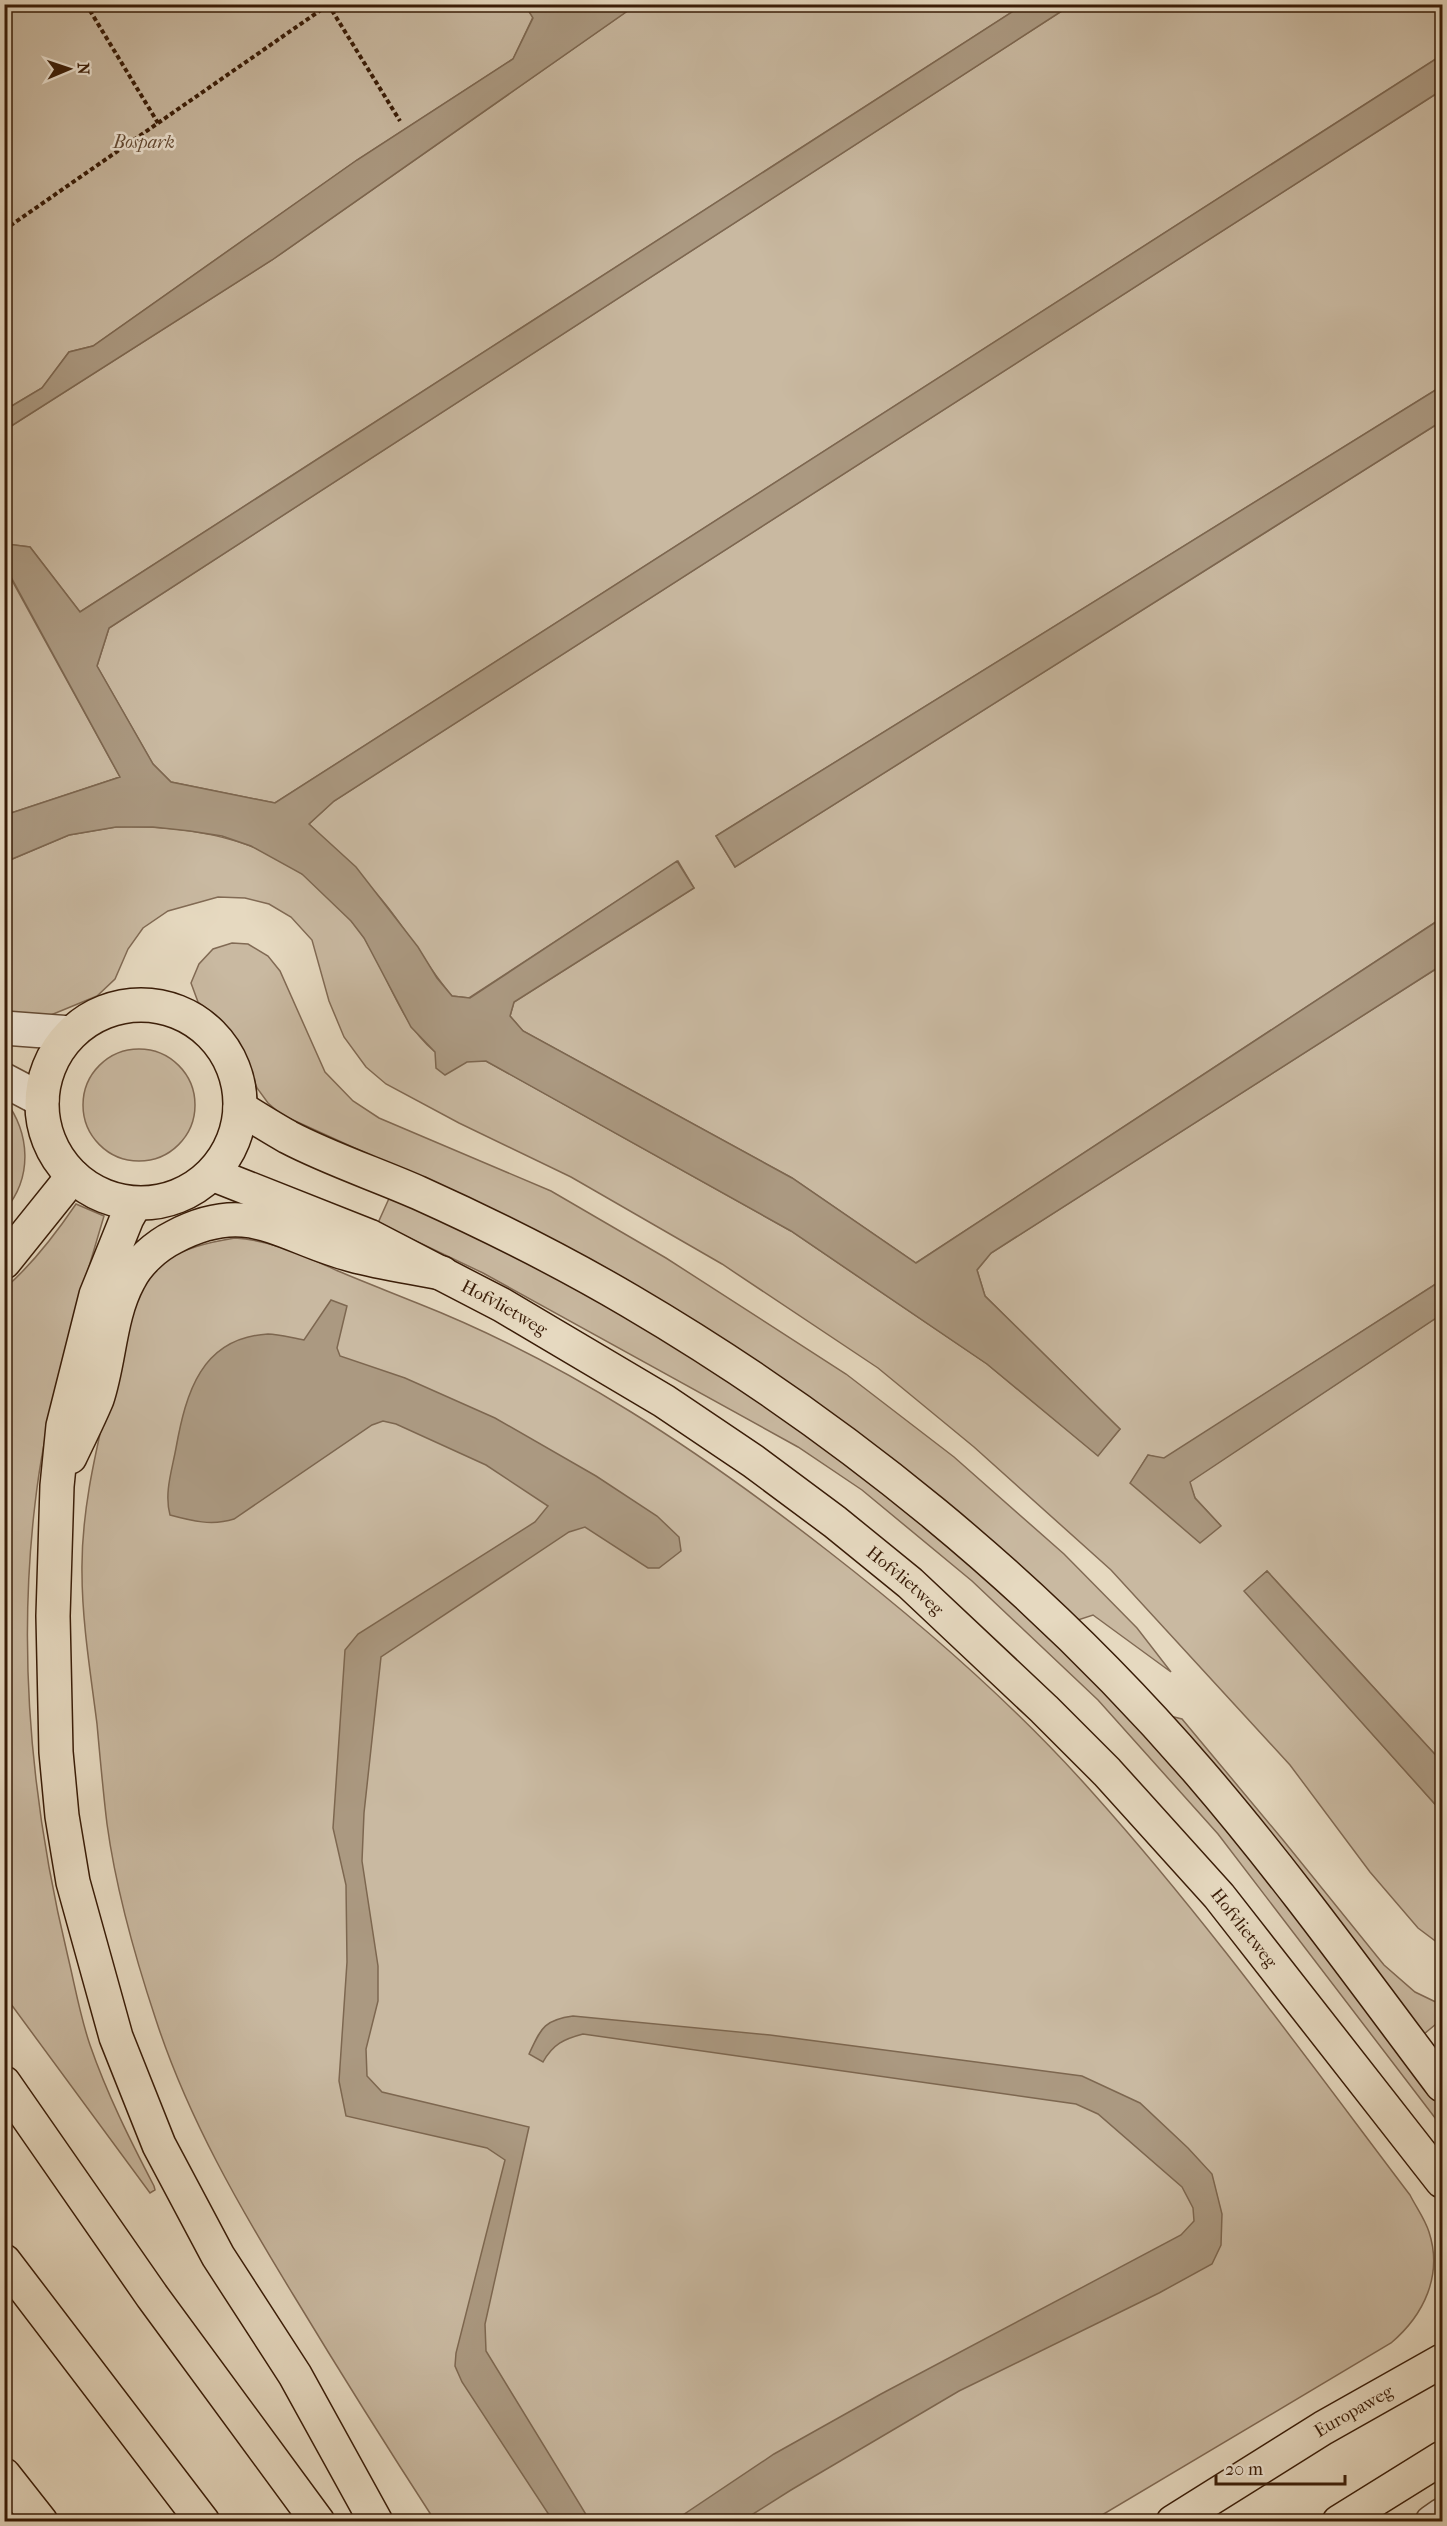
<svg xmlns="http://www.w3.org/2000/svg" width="1447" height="2526" font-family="'IM FELL French Canon',serif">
<rect width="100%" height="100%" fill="#e6d9c0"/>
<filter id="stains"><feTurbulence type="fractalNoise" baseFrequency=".00333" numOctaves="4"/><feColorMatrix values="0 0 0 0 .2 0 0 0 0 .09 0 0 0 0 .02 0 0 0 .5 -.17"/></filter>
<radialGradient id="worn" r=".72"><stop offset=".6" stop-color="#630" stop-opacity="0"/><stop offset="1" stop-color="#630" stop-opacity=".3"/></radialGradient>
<!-- green -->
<path fill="#c9b9a1" stroke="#816a54" stroke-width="1.5" d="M5 5H525L533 17 513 59 357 160 93 346 69 352 42 388 5 410Z
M636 5H1023L80 612 30 547 7 544 5 566V430L272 260Z
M1071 5H1442V55L275 803 171 782 153 764 97 666 109 628Z
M1442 90V386L716 836 735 867 1442 421V918L916 1263 792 1178 523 1031 510 1016 514 1002 694 888 678 861 469 998 452 996C428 968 410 935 386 905 363 876 335 851 309 824L334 801Z
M4 566 120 777 5 815H4Z
M116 827C179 825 250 835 302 874 321 887 353 920 365 939 387 974 401 1024 434 1051 447 1061 470 1062 486 1061L791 1231 987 1364 1098 1455 1120 1429 985 1296 977 1270 991 1253 1442 965V1280L1164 1459 1148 1455 1131 1483 1221 1526 1195 1498 1189 1482 1442 1314V1762L1267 1571 1245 1591 1442 1812V1946L1418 1928 1370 1872 1290 1765 1111 1570 974 1447 878 1368 722 1264 571 1177 459 1123 386 1084 366 1067 344 1037 329 1001 312 940 291 917 269 904 245 898 218 897 168 911 143 928 128 949 115 979 97 996 46 1017 5 1015V862L69 835Z
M232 943 248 944 268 956 280 971 325 1072 353 1101 379 1118 551 1191 666 1258 846 1374 954 1457 1064 1554 1137 1628 1171 1672 1093 1615 1075 1621 480 1205 282 1115 268 1103 257 1088 242 1048 230 1030 216 1015 198 1002 191 983 199 964 213 949Z
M83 1105a56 56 0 1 1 112 0a56 56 0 1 1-112 0Z
M5 1100C30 1133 33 1177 5 1210Z
M391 1194 607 1302 802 1427 978 1567 1164 1750 1312 1933 1442 2103V2127L1218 1834 1098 1700 972 1581 862 1490 798 1447 483 1273 378 1223Z
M76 1204 104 1216C76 1311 46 1406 35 1504 17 1656 32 1808 68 1957 75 1986 80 2016 90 2045 107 2094 130 2140 154 2186L155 2190 150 2193 5 1996 4 1289C33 1264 55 1235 76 1204Z
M235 1238C275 1241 302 1255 338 1271 364 1282 390 1292 417 1303 567 1362 701 1452 828 1551 922 1624 1013 1703 1092 1792 1206 1919 1307 2059 1410 2195 1416 2207 1425 2219 1429 2232 1443 2275 1424 2315 1391 2343L1092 2521H435C387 2447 340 2372 294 2296 240 2208 188 2118 156 2020 135 1957 116 1890 107 1824 103 1791 100 1757 97 1724 91 1676 82 1622 82 1573 81 1516 94 1459 107 1403 115 1367 131 1287 161 1264 182 1248 210 1242 235 1238Z
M1166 1715 1182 1719 1283 1840 1384 1965 1415 1992 1442 2005V2019L1424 2034 1341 1927Z"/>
<!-- water -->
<path fill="#ab9981" stroke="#7d6750" stroke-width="1.5" d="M525 5H636L272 260 5 430V410L42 388 69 352 93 346 357 160 513 59 533 18Z
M1023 5H1071L109 628 97 666 153 764 171 782 275 803 1442 55V90L334 801 309 824 356 867 418 947 437 978 452 996 470 998 677 861 694 888 514 1002 510 1016 523 1031 792 1178 916 1263 1442 918V965L991 1253 977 1270 985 1296 1120 1429 1098 1456 987 1364 791 1231 486 1061 467 1062 445 1075 436 1068 435 1052 411 1027 364 938 351 921 302 874 251 846 222 836 190 831 153 827H116L69 835 5 862V815L120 777 5 566 7 544 30 547 80 612Z
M1442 386V421L735 867 716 836Z
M1442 1280V1314L1190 1482 1195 1498 1221 1526 1200 1543 1130 1483 1148 1455 1164 1458Z
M331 1300 347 1306 337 1348 340 1356 405 1378 495 1418 596 1476 657 1516 679 1537 681 1551 659 1568H648L585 1527 569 1532 381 1657 364 1813 362 1861 378 1966V2001L366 2049 367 2076 382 2092 529 2127 485 2324 486 2351 590 2521H553L462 2382 455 2366 456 2353 505 2160 487 2148 346 2116 339 2081 347 1962 346 1885 333 1828 345 1650 358 1634 535 1522 548 1506 486 1465 396 1424 383 1421 372 1425 234 1519C212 1526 192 1521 170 1515 164 1493 172 1470 176 1448 186 1393 201 1338 268 1334 279 1334 292 1338 304 1340Z
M1267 1571 1442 1762V1812L1244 1591Z
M573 2016 770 2035 1082 2076 1140 2103 1188 2148 1212 2174 1222 2214 1221 2245 1212 2264 1159 2293 959 2391 791 2490 742 2521H674L774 2454 881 2394 1181 2235 1194 2221 1193 2208 1182 2187 1098 2114 1076 2104 583 2034C564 2039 553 2044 543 2062L529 2054C541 2029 543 2020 573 2016Z"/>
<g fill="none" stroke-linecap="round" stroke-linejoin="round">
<defs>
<path id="minor" d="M4 1028 71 1033
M4 1080 42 1100
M1432 2522 1442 2515"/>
<g id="major">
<circle cx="141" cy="1104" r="99"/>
<path d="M240 1108C256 1118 272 1128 288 1137 330 1159 376 1174 419 1193 490 1225 562 1261 630 1301 843 1426 1039 1586 1200 1773 1286 1873 1363 1980 1442 2085"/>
<path id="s1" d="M212 1174 369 1236 502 1305 664 1401 753 1461 835 1522 910 1583 1044 1709 1107 1772 1219 1896 1442 2181"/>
<path id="s2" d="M1173 2522 1323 2428 1442 2361"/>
<path d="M1339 2522 1442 2458"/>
</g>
<path id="highway" d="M135 1204 127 1218 96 1295 63 1426 57 1486 53 1616 56 1752 62 1816 73 1882 116 2037 159 2145 218 2256 295 2375 376 2522
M4 1262 73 1176
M70 1457C79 1438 89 1418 97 1399 110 1360 109 1317 129 1280 138 1262 156 1246 174 1237 250 1197 282 1237 352 1255 381 1263 412 1267 442 1273
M4 2083 152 2296 318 2522
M4 2261 203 2522
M4 2475 41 2522"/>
</defs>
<!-- minor casing -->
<use href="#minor" stroke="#644b35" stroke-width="36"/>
<!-- major casing -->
<use href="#major" stroke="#391c07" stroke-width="36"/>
<!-- highway casing -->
<use href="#highway" stroke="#391c07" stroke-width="36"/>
<!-- path -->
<path stroke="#391c07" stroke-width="4" stroke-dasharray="4.5 3" stroke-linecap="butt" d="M86 4 158 123
M328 4 400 121
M4 230 328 5"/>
<!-- minor -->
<use href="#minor" stroke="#efe6d6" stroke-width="33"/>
<!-- major -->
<use href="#major" stroke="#e6d9c0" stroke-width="33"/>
<!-- highway -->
<use href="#highway" stroke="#e6d9c0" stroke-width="33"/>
</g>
<g text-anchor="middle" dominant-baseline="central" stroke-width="5" stroke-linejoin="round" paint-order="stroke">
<!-- park labels -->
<g font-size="18" font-style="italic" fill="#644b35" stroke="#efe6d6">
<text x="144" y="142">Bospark</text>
</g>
<!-- street labels -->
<g font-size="18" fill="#391c07" stroke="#efe6d6">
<text stroke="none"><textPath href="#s1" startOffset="322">Hofvlietweg</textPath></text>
<text stroke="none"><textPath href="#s1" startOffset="808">Hofvlietweg</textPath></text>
<text stroke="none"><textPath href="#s1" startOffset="1294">Hofvlietweg</textPath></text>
<text stroke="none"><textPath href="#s2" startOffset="212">Europaweg</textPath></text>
</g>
</g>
<!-- margin -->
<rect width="1447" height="2526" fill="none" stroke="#e6d9c0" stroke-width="24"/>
<rect x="6" y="6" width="1435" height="2514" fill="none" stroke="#391c07" stroke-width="3"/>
<rect x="12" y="12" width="1423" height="2502" fill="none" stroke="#391c07" stroke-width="1.5"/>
<!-- north arrow -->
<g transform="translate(69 69) rotate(88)" stroke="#efe6d6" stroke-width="4.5" paint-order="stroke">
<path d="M0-4.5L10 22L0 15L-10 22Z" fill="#391c07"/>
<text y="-9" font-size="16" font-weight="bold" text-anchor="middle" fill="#391c07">N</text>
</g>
<!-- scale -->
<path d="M1216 2475v9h129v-9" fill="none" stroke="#391c07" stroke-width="3"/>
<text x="1225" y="2475" font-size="18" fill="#391c07" stroke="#efe6d6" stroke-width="4.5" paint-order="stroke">20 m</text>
<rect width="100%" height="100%" filter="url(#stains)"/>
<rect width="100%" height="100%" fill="url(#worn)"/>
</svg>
